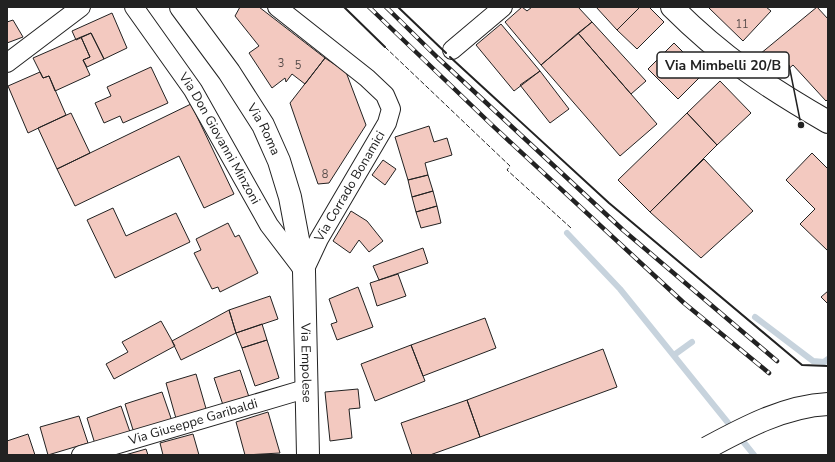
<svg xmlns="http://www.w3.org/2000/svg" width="835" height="462" font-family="'Nunito Sans',sans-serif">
<rect width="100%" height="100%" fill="#fff"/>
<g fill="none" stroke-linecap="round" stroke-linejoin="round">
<!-- stream -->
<path stroke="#c7d3dd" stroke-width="6" d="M567 233 620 289 754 455
M755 317 813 361 824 362 828 359
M674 355 692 342"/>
</g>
<!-- building -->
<path fill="#f3c9c0" stroke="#222" d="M240 7H259L325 58 305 84 292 74 286 82 285 78 272 88 249 53 259 46 235 16Z
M522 7 527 11 532 7H578L592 22 541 65 505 22Z
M596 7H640L617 30Z
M640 7H649L664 22 637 49 617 30Z
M710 7H766L771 11 743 41 709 8Z
M817 7 828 19V99L826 101 793 65 786 71 760 54Z
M112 13 127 48 104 59 91 33 76 40 72 31Z
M13 20 23 37 7 43V22Z
M592 22 646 81 631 94 578 33Z
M501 24 540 71 514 91 476 45Z
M91 33 104 59 87 67 83 60 90 57 81 37Z
M578 33 657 124 620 156 541 65Z
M81 37 90 57 83 60 90 75 55 91 49 76 43 78 33 58Z
M674 43 704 73 678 99 648 69Z
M325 58 346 72 366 125 329 183 318 184 290 103Z
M151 67 168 103 123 123 120 116 104 123 95 103 111 96 107 87Z
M540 71 569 109 550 123 520 85Z
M40 72 43 78 49 76 66 115 28 133 8 86Z
M720 81 751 113 717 145 687 113Z
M191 104 234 194 204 208 179 156 75 206 57 169Z
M71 113 90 153 57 169 38 128Z
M687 113 717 145 650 212 618 180Z
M429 126 434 142 447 138 452 155 425 163 428 175 408 180 395 137Z
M812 153 828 169V251L800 224 815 209 786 180Z
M704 159 753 211 701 258 650 212Z
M383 160 396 169 385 185 372 175Z
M428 175 433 191 412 197 408 180Z
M433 191 437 206 416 212 412 197Z
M437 206 441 223 421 228 416 212Z
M113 208 126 236 176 213 190 242 115 278 87 220Z
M351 211 367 221 383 241 369 252 359 240 350 253 333 241Z
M228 223 235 237 239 235 258 273 220 292 218 287 212 289 194 253 201 250 196 239Z
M423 248 428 263 379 280 373 266Z
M398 274 406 296 377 306 370 283Z
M358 287 373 327 337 340 331 324 337 322 329 299Z
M828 291V304L821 297Z
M270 296 278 319 236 333 229 310Z
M229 310 236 333 181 360 172 341Z
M485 318 496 348 423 376 411 345Z
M161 321 175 346 114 379 106 364 128 352 122 342Z
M262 324 267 340 242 348 236 333Z
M267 340 279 378 255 386 242 348Z
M411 345 425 381 375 401 361 364Z
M603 349 617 387 480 437 467 400Z
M240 370 249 397 223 405 214 378Z
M196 374 207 412 177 422 166 383Z
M358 389 360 408 349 409 352 438 330 441 325 392Z
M162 392 172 421 134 433 125 404Z
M467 400 480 437 430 455H412L401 423Z
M121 406 130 432 95 444 87 418Z
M268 412 280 453 245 455 236 422Z
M79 416 88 443 48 455 40 427Z
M28 434 35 455H7V441Z
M193 434 199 455H163L160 443Z
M146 449 148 455H125Z"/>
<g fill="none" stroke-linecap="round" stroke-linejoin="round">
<defs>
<g id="street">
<path id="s1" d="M134 7 193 90 269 225 304 271 319 239 387 123 391 109 385 95 367 78 277 7"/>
<path d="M452 50 503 7"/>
<path d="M7 63 81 7"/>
<path id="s2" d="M81 455 305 389"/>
</g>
<path id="secondary" d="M672 7C722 57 767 87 828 122"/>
<g id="primary">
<path id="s3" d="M181 7 229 72 263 125 279 161 290 197 304 271 308 455"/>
</g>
</defs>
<!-- street casing -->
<use href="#street" stroke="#222" stroke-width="20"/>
<!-- secondary casing -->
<use href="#secondary" stroke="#222" stroke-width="24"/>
<!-- primary casing -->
<use href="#primary" stroke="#222" stroke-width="24"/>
<!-- street -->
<use href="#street" stroke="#fff" stroke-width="18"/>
<!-- secondary -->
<use href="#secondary" stroke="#fff" stroke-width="22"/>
<!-- primary -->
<use href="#primary" stroke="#fff" stroke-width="22"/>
<defs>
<path id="rail" d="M369 7 494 127 684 303 769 373
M386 7 438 58 623 230 777 361"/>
</defs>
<!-- rail casing -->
<use href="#rail" stroke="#222" stroke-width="4.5"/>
<!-- rail -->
<use href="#rail" stroke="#fff" stroke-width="3" stroke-dasharray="9" stroke-linecap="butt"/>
<defs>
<path id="primary-bridge" d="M707 448C744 428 785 406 828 404"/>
</defs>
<!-- primary-bridge casing -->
<use href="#primary-bridge" stroke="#222" stroke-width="24" stroke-linecap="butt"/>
<!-- primary-bridge -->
<use href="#primary-bridge" stroke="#fff" stroke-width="22"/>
<!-- fence -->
<path stroke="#222" stroke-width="1" stroke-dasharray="5 2" stroke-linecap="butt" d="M385 47 510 166 507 170 571 228"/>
<!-- wall -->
<path stroke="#222" stroke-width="2" d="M344 7 385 47
M398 7 446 53
M450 57 609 203 802 365 828 366"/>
</g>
<g text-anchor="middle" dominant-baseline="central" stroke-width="3" stroke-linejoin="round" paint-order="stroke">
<!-- number labels -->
<g font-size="11" fill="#564c4a">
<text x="742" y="24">11</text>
<text x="281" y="63">3</text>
<text x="298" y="65">5</text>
<text x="325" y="174">8</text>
</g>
<!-- street labels -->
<g font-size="13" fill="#222" stroke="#fff">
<text stroke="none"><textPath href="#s3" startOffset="148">Via Roma</textPath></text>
<text stroke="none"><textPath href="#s1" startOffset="157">Via Don Giovanni Minzoni</textPath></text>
<text stroke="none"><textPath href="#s1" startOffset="411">Via Corrado Bonamici</textPath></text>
<text stroke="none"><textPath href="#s3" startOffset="388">Via Empolese</textPath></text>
<text stroke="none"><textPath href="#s2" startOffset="117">Via Giuseppe Garibaldi</textPath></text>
</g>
</g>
<!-- callouts -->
<path fill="none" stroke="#222" stroke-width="1.5" d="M801 125L789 65"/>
<circle fill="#222" stroke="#fff" stroke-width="1.5" cx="801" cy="125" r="4"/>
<rect fill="#fff" stroke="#222" stroke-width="1.5" x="657" y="52" width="132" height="26" rx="4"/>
<g font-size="14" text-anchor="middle" font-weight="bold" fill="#222">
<text x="723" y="70">Via Mimbelli 20/B</text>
</g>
<!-- border -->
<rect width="835" height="462" fill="none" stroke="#222222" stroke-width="16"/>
</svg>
